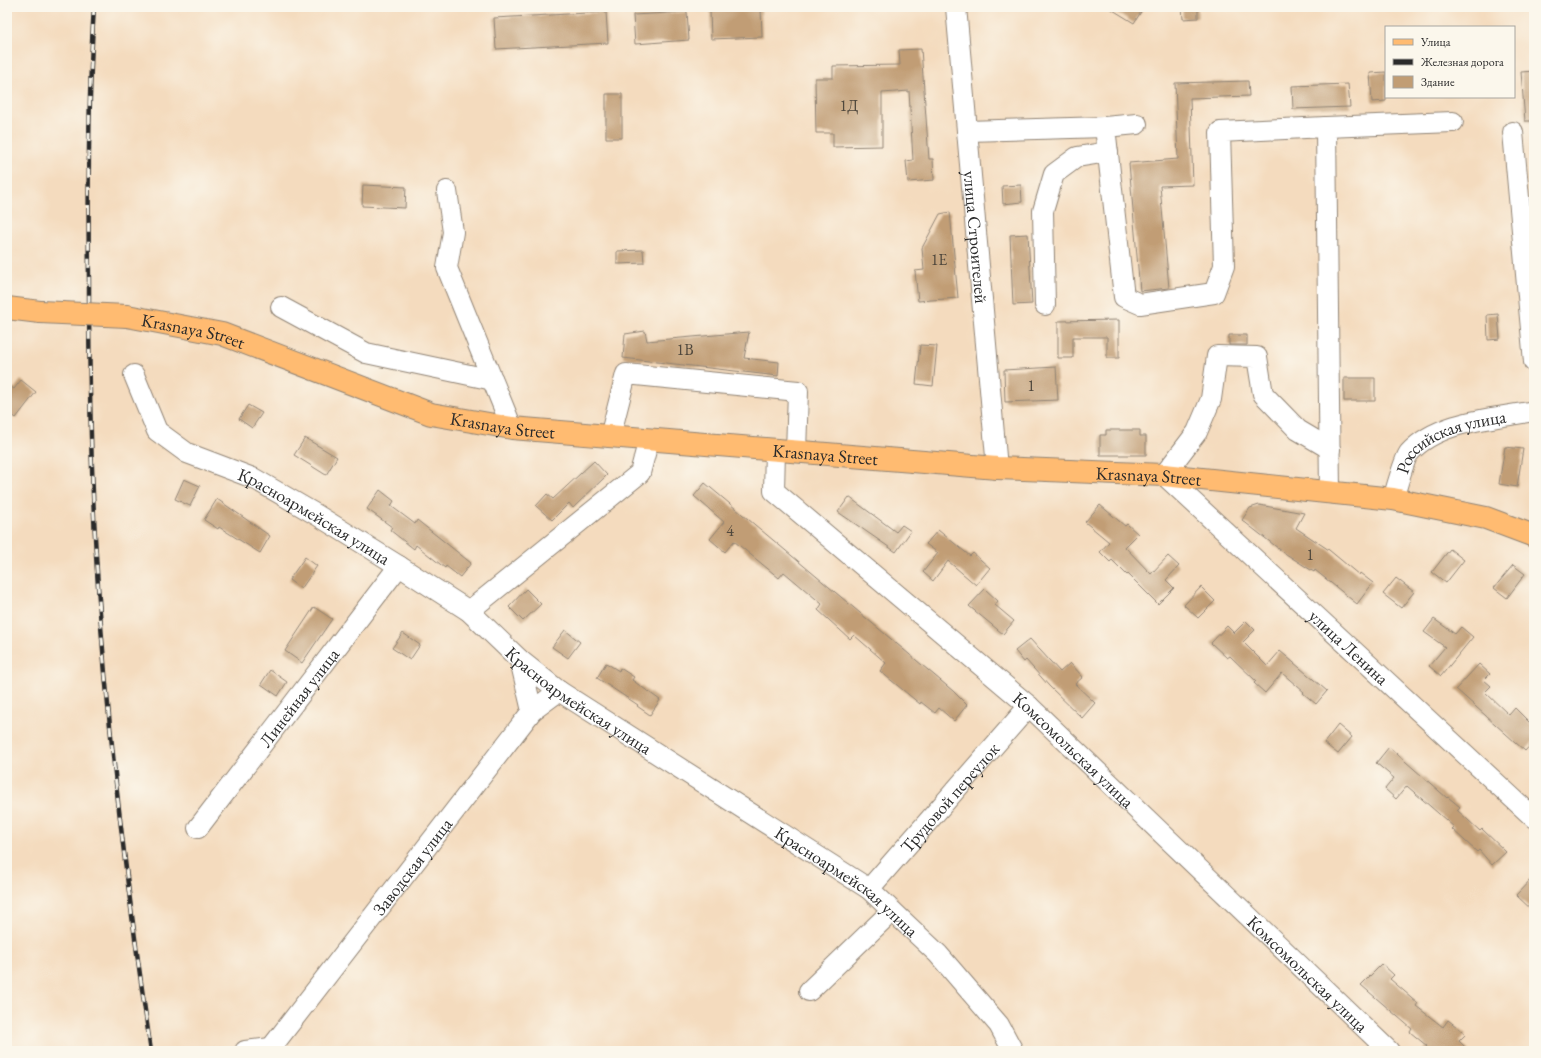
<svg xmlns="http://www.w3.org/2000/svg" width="1541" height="1058" font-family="'EB Garamond',serif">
<rect width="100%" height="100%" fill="#fbf7ec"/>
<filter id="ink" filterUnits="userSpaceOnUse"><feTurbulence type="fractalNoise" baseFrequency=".025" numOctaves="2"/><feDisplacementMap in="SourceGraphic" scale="8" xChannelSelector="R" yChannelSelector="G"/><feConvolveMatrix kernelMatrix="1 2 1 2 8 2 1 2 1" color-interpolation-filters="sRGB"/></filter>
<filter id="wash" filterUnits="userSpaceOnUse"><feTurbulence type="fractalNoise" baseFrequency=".012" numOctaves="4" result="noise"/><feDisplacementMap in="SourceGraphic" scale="16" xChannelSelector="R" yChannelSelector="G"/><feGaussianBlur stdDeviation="0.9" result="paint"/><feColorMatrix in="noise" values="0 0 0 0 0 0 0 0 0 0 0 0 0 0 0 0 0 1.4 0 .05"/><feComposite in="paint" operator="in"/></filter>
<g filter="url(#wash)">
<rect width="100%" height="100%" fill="#f4dbbe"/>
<g id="blocks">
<!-- building -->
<path fill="#c19d74" d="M1108 7H1144L1134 23Z
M1182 7H1198V18L1183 19Z
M761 8 762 37 711 39 710 10Z
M606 12 608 43 496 49 494 18Z
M687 12 689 40 635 44 633 15Z
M921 49 929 159H933L934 180 908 182 906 161 913 160 909 91 882 93V146L833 147V133H816L815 78H833V66L900 65 899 50Z
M1534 71V121H1525L1521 72Z
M1386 72V101L1372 102 1370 73Z
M1248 81 1249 96 1190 98 1193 185 1160 186 1169 288 1140 291 1129 163 1178 159 1175 83Z
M1348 84 1350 107 1293 109 1292 86Z
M606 94H622V138H606Z
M363 185 406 187 405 208 362 206Z
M1021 185 1022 202 1003 204 1002 186Z
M950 212 958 298 918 301 915 271 924 270 922 248 940 214Z
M1028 234 1032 304 1013 305 1010 235Z
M643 250 644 263 617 264V251Z
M1498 314 1500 339 1488 340 1487 315Z
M1119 320V358H1107V337H1073V358H1058V321Z
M645 331 647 341 749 332 744 358 779 362 778 376 623 358 625 334Z
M1229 335H1247V345H1229Z
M920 345 937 346 933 386 916 384Z
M1056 367 1058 400 1005 402 1004 370Z
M1344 378H1375V401H1344Z
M21 380 36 392 16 418 7 411V384L14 389Z
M248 405 262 413 252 428 239 419Z
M1106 430H1140V436H1146V455H1100V435H1106Z
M305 438 337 457 326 475 294 455Z
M1505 447 1523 449 1517 487 1499 484Z
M594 461 607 475 573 508 569 503 552 520 536 506 547 494 553 499Z
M184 479 200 486 190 506 175 499Z
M705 483 953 691 967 705 954 721 939 708 935 713 921 702 920 704 880 671 886 663 854 635 850 639 818 610 822 604 784 572 779 578 734 541 725 552 710 539 724 522 694 496Z
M380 490 394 501 391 506 415 524 417 520 471 563 460 577 446 566 445 568 416 545 414 549 390 530 392 527 367 509Z
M849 497 896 532 902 525 911 531 896 552 838 512Z
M217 499 270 536 260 553 219 527 218 529 204 520Z
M1100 505 1125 526 1127 524 1138 534 1125 547 1151 574 1168 556 1179 566 1166 580 1174 588 1158 604 1128 574 1127 575 1112 560 1110 562 1100 552 1109 542 1085 522Z
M1259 505 1304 513 1296 528 1329 550 1359 575 1360 573 1373 583 1357 604 1315 570 1314 572 1283 552 1242 520 1250 508Z
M938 530 970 556 973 553 990 568 976 585 948 561 933 581 923 572 938 553 926 544Z
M1450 549 1464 560 1446 583 1432 572Z
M305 557 317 566 301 589 289 580Z
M1513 565 1525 574 1507 598 1494 588Z
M1396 578 1414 592 1401 608 1383 594Z
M1201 587 1215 601 1198 618 1184 605Z
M526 589 541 604 523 621 509 607Z
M985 589 998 601 995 605 1014 621 1003 634 969 606Z
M314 607 332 619 302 663 285 651Z
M1434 619 1455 634 1461 627 1473 637 1441 676 1429 666 1445 647 1424 632Z
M1246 621 1255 630 1243 642 1267 666 1280 651 1327 691 1316 704 1303 693 1304 692 1282 673 1265 693 1254 683 1256 681 1230 656 1227 658 1211 643 1227 626 1234 633Z
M565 630 580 642 568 658 552 647Z
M403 633 420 645 410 660 392 648Z
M1030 639 1060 672 1070 663 1083 677 1075 684 1095 703 1082 718 1049 686 1026 660 1024 662 1015 651Z
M606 663 619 671 620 668 634 677 632 680 660 700 650 715 637 706 638 705 597 678Z
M1479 664 1490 674 1484 680 1491 686 1485 692 1509 715 1515 708 1534 727V741L1525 751 1456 689Z
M270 670 287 682 278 696 261 684Z
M1338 725 1352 737 1338 754 1324 743Z
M1389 747 1447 798 1448 797 1460 807 1457 810 1480 831 1482 829 1506 852 1492 865 1479 850 1477 852 1452 829 1454 827 1407 786 1396 799 1385 789 1394 778 1376 763Z
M1534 876V912L1516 895Z
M1382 964 1394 975 1390 979 1418 1003 1416 1006 1443 1027 1448 1020 1466 1034 1459 1041 1469 1051H1423L1427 1046 1410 1032 1412 1029 1361 985Z"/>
</g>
</g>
<g filter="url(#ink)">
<use href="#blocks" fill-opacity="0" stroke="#908374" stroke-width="1"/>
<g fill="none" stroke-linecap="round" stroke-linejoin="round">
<defs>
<g id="minor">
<path id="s1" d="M956 7 997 468"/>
<path d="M1137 124 1105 127 1124 297 1140 304 1214 293 1224 266 1220 132 1326 127"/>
<path d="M967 131 1105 127"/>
<path d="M1513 132 1534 362"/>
<path d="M447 191 453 232 447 268 512 428"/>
<path d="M1045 305 1043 211 1054 174 1077 157 1108 152"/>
<path d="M281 307 366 353 493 380"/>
<path id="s2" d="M134 375 157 431 187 453 253 478 317 515 399 566 469 611 520 660 559 691 869 889 938 954 999 1025 1013 1051"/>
<path d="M610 437 626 374 798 391 796 452"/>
<path id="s3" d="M1330 449 1298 430 1263 394 1257 357 1217 356 1211 399 1197 432 1164 475 1534 818"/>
<path id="s4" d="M775 450 774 491 1029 706 1389 1051"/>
<path d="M1330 493 1326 127 1453 122"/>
<path id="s5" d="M1393 499C1396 490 1404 459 1409 453 1439 420 1493 419 1534 411"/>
<path d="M469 611 640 473 649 439"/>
<path d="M520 660 532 711"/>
<path id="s6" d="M198 828 399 566"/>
<path id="s7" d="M869 889 1029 706"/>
<path d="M809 991 892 911"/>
<path id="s8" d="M271 1048 532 711 559 691"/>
<path d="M245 1051 271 1048"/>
</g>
<g id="major">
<path d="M7 308 40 312"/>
<path id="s9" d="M127 316 222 334 431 414 512 428 997 468 1164 475 1393 499 1486 518 1534 536"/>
</g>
</defs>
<!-- minor casing -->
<use href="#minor" stroke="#908374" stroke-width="22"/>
<!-- major casing -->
<use href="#major" stroke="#908374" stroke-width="24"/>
<!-- minor -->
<use href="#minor" stroke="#fff" stroke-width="20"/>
<!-- major -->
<use href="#major" stroke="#ffbb71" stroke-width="22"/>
<defs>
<path id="rail" d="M94 7C88 98 88 189 89 281 89 382 91 484 98 586 109 742 128 897 151 1051"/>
</defs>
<!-- rail casing -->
<use href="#rail" stroke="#2b2b2b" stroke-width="4.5"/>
<!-- rail -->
<use href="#rail" stroke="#fbf7ec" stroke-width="3" stroke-dasharray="9" stroke-linecap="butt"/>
<defs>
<path id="major-bridge" d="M40 312 127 316"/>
</defs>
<!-- major-bridge casing -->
<use href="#major-bridge" stroke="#908374" stroke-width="24" stroke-linecap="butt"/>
<!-- major-bridge -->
<use href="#major-bridge" stroke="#ffbb71" stroke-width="22"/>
</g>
</g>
<g text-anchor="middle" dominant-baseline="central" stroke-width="3.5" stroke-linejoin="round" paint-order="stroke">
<!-- number labels -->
<g font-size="16" fill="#50483d">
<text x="849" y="105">1Д</text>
<text x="939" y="259">1Е</text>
<text x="685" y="349">1В</text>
<text x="1031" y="385">1</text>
<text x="730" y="530">4</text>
<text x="1310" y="554">1</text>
</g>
<!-- street labels -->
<g font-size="18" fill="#2b2b2b" stroke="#fbf7ec">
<text stroke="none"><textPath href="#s1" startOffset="231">улица Строителей</textPath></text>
<text stroke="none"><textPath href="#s9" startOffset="68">Krasnaya Street</textPath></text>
<text stroke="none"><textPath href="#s9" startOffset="393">Krasnaya Street</textPath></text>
<text stroke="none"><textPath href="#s5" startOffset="91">Российская улица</textPath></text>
<text stroke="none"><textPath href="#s9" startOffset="717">Krasnaya Street</textPath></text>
<text stroke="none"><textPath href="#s9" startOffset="1041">Krasnaya Street</textPath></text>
<text stroke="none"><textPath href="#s2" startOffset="240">Красноармейская улица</textPath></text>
<text stroke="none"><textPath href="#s3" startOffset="551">улица Ленина</textPath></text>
<text stroke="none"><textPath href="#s6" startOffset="165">Линейная улица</textPath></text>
<text stroke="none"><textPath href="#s2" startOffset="564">Красноармейская улица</textPath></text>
<text stroke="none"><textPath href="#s4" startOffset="437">Комсомольская улица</textPath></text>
<text stroke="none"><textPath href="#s7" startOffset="122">Трудовой переулок</textPath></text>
<text stroke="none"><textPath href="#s8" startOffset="230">Заводская улица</textPath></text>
<text stroke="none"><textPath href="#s2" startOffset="888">Красноармейская улица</textPath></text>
<text stroke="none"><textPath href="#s4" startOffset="761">Комсомольская улица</textPath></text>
</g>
</g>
<!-- margin -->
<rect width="1541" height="1058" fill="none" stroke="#fbf7ec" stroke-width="24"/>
<!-- legend -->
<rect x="1385" y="26" width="130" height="72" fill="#fbf7ec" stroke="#a8a59f"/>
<rect x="1393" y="39" width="20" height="6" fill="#ffbb71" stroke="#a8a59f"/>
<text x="1421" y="46" font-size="12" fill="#2b2b2b">Улица</text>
<rect x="1393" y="59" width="20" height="6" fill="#2b2b2b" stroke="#a8a59f"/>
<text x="1421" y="66" font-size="12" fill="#2b2b2b">Железная дорога</text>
<rect x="1393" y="76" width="20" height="12" fill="#c19d74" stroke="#a8a59f"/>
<text x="1421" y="86" font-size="12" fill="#2b2b2b">Здание</text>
</svg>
